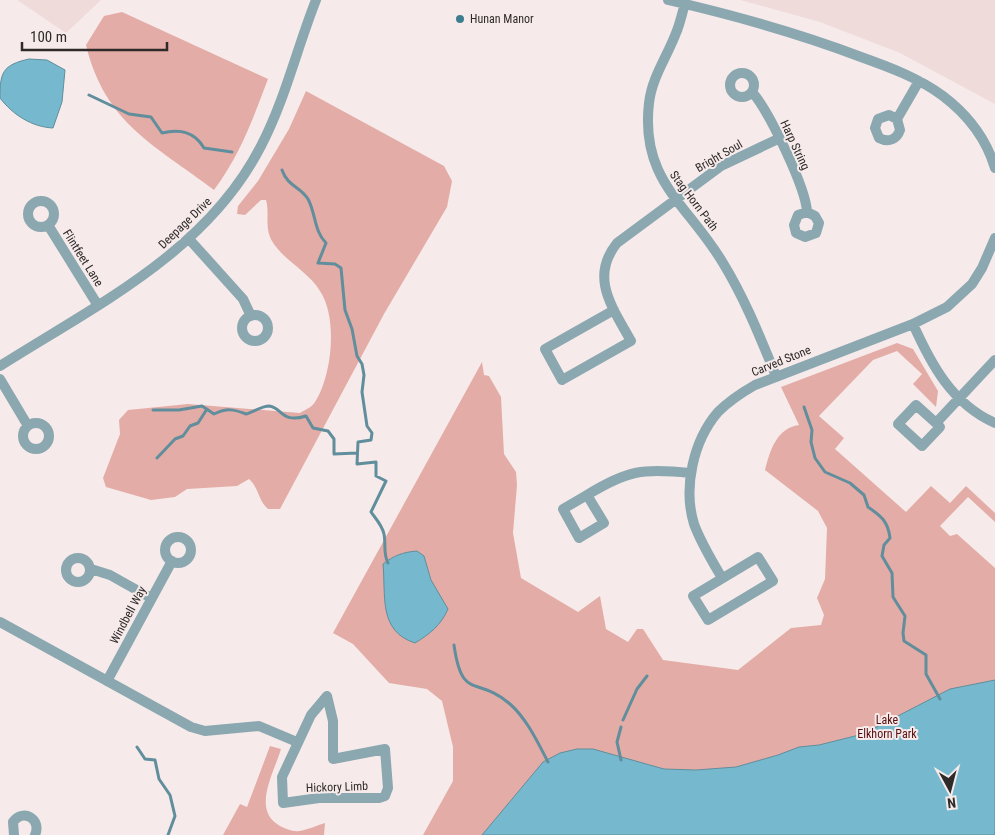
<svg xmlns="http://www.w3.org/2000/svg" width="995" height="835" font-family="'Roboto Condensed',sans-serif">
<rect width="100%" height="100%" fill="#f6ebea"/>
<!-- built -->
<path fill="#efdbd9" d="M17 0H101L66 33Z
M740 0H995V104L900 53 820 22Z"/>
<!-- green -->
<path fill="#e4aca6" d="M122 12 268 79C252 121 241 153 214 190 155 145 105 124 86 45L104 16Z
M306 91 444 166 452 181 447 207 384 314 280 509H268C258 500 259 488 249 479L237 486 187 489 175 497 151 500 106 487 103 478 120 434 119 420 128 410 188 404 300 413C305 410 312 407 315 402 332 376 338 318 320 291 308 271 283 260 272 241 264 227 270 214 266 200H261L245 215 237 214 238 206 258 181 289 129Z
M897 343 913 349 938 391 936 407 913 384 922 374 897 351 873 360 819 416 844 438 835 449 906 512 931 486 950 503 966 486 995 513V522L968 497 940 526 950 536 957 534 995 568V835H423L453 781V747L442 701 427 689 389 683 353 644 333 633 482 362 484 375 489 376 501 397 504 454 516 472 517 485 513 533 521 578 578 612 600 596 606 629 628 642 637 629H643L663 660 738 670 791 628 821 625 824 615 817 598 825 579 827 528 818 511 765 470C770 450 777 428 799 425L781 387Z
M270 746 281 749C274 773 251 810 280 826 286 829 293 832 299 831 308 830 317 825 325 823L324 835H223L240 804 247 807Z"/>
<!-- water -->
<path fill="#76b9ce" stroke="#608e9c" d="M29 59 47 60 65 70 62 102 53 128C32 127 13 115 0 98 0 73 2 65 29 59Z
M417 551 424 556 431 580 448 609C441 625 430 634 415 643 378 631 386 596 383 564 393 556 403 552 417 551Z
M995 680V835H482L543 762 560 753 577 749H593L664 769 696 770 736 767 778 755 799 747 819 745 863 734 950 689Z"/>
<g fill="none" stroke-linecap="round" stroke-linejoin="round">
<!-- stream -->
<path stroke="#608e9c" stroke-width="3" d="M89 95 129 114 151 117 162 133C179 129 194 131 204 148L232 152
M282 170C288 187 300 186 308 199 316 214 314 231 326 243L318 263 335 264 341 268 345 310 352 329 357 356 362 364 364 375 362 392 367 426 372 433 371 440 358 442 357 464 376 462V476L386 481 371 512C376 519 382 525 384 534 386 544 383 554 388 563
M804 407 812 430 811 442 815 458 825 472 850 483 864 495 868 507C881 516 888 521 890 538L884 545 882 556 892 573 893 597 905 616 903 633 904 641 926 655V674L940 699
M153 410H179L202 406 214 414C227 408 233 409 246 414 253 412 262 406 269 406 282 407 281 424 306 416L313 428 328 431 334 439V454L357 453
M157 458 175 439 183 436 190 426 198 423 207 409
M454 645C462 702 477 675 510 704 527 719 538 743 548 762
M623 720 637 689 647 676
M621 727 617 742 621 760
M137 747 145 759 155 760 159 779 170 795 175 816 168 835"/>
<!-- minor -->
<path stroke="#8ba7b0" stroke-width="10" d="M668 0C733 15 798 33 861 57 889 67 919 78 943 96 968 115 986 138 995 168
M685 4C682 13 680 24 676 33 667 57 652 77 649 103 640 181 688 204 723 263 745 299 760 337 776 376
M730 85a12 12 0 1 1 24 0a12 12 0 1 1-24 0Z
M752 92C769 111 806 188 807 212L798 215 794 225 796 233 805 237 816 233 819 223 815 216 807 212
M897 119 900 130C897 139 889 143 879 138L875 128 878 119 889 115 897 119 919 81
M28 214a13 13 0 1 1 26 0a13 13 0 1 1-26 0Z
M48 225 97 304
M189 239 243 299 251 316
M614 310 545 349 562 380 631 341C613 308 589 278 617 243L721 166 778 139
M242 328a13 13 0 1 1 26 0a13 13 0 1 1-26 0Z
M913 324C931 364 952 404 995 423
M0 366C96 305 207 252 261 146 285 100 297 48 316 0
M0 379 28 426
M936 423 916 405 898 424 922 446 940 427 936 423 995 360
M23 436a13 13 0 1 1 26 0a13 13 0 1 1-26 0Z
M587 495 563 509 579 538 604 523 587 495C628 470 643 468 690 473
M165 550a13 13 0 1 1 26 0a13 13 0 1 1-26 0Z
M758 557 773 581 708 620 693 596Z
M66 570a12 12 0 1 1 24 0a12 12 0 1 1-24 0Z
M91 569 110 575 151 598
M722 578C712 561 701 543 694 524 683 488 693 441 718 412 729 401 741 393 755 385L913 324 947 307 972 284 982 268 995 238
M0 622 191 727 205 731 259 726 297 742
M107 681 172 561
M327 696 333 721V759L385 749 388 788 385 796 379 798H319L283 803 282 777 311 715Z
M14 835 13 822C23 808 42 819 35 835"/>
</g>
<!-- markers -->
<circle fill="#3c7d90" stroke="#f6ebea" stroke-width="2" cx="460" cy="19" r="5"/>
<g text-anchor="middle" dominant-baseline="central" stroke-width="4" stroke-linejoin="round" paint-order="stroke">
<!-- poi labels -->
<g font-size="12" fill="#2e2a29" stroke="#f6ebea" text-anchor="start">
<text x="470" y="19">Hunan Manor</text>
</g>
<!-- street labels -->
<g font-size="12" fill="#2e2a29" stroke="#f6ebea">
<text transform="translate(795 145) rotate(65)">Harp String</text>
<text transform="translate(719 156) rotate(-30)">Bright Soul</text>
<text transform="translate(694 201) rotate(53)">Stag Horn Path</text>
<text transform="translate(185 223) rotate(-44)">Deepage Drive</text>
<text transform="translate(83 258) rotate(58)">Flintfeet Lane</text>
<text transform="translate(781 361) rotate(-22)">Carved Stone</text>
<text transform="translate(128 615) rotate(-62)">Windbell Way</text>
<text transform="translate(337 787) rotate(-2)">Hickory Limb</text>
</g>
<!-- park labels -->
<g font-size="12" fill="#570e0f" stroke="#f6ebea">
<text x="887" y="720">Lake<tspan x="887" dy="14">Elkhorn Park</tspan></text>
</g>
</g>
<!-- north arrow -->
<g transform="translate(950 790) rotate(173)" stroke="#f6ebea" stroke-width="4" paint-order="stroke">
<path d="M0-4L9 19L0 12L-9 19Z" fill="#2e2a29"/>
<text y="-8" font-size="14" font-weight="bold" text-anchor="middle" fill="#2e2a29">N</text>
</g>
<!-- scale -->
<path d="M22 42v8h145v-8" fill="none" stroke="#2e2a29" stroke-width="2.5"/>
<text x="30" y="42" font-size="15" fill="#2e2a29" stroke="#f6ebea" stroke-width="4" paint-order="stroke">100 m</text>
</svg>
